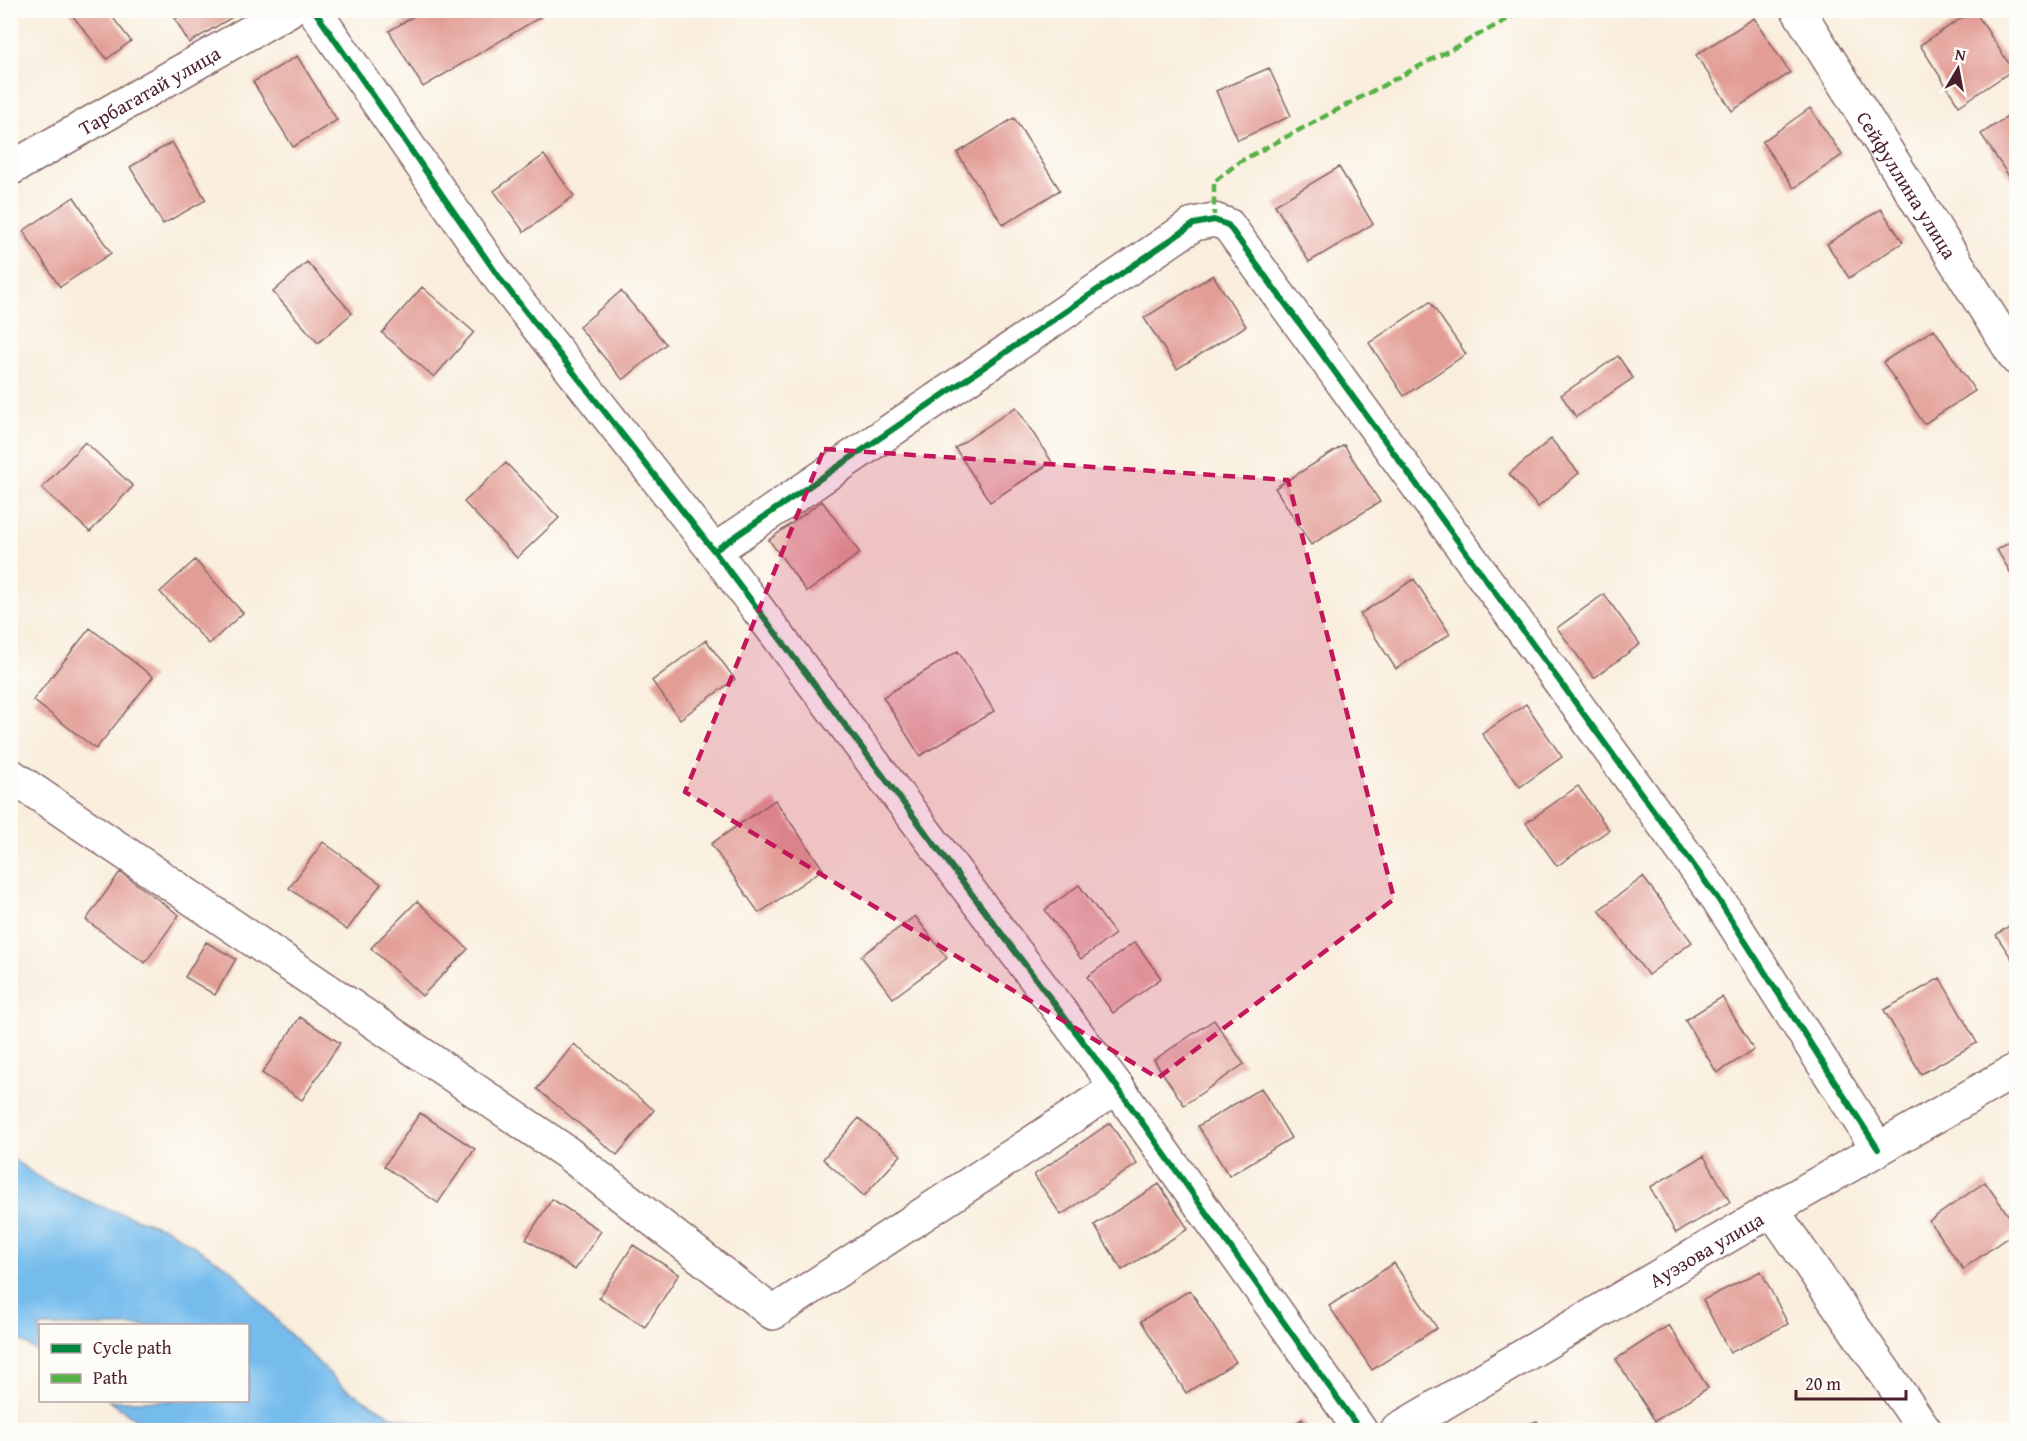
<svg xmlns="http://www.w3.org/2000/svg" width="2027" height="1441" font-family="'Gentium Book Plus',serif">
<rect width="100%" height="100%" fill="#fdfcf7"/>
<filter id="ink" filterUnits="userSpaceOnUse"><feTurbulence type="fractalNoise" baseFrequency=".0167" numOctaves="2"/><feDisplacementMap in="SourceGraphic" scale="12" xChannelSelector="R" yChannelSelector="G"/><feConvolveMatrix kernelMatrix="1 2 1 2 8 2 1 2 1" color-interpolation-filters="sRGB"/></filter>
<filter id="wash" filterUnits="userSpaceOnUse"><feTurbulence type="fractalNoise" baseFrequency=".008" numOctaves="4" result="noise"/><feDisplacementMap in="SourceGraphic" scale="24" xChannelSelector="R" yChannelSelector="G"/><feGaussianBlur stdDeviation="1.35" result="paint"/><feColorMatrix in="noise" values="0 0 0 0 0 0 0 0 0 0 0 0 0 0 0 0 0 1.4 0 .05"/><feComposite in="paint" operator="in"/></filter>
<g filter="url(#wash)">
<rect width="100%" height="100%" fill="#f9eedd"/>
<!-- water -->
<path fill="#75bced" stroke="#606e8c" stroke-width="1.5" d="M10 1157 49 1184 97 1205 167 1229 232 1270 283 1327 343 1387 391 1416 445 1427 452 1430H153L109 1401 248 1400V1326H40V1354L11 1333Z"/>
<g id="blocks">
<!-- building -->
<path fill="#e29e96" d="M68 10H107L131 41 107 59Z
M189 10H244L189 43 175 19Z
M424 10H539L542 16 423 87 389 31Z
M1974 10 2013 70 1959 106 1920 45Z
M1754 18 1790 73 1732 111 1696 55Z
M297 56 337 120 293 147 253 82Z
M1269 68 1291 116 1238 140 1216 91Z
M1810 108 1842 155 1794 188 1762 142Z
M2016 111V187L1981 134Z
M1014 118 1060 190 1003 225 957 153Z
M172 142 206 200 163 224 130 167Z
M544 155 574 196 524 232 494 191Z
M1339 167 1373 224 1309 262 1275 205Z
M74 197 111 253 60 287 23 231Z
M1881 209 1903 242 1849 278 1827 244Z
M307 262 352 313 318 343 273 292Z
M1213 275 1246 326 1177 369 1144 318Z
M422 287 474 332 434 377 382 333Z
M621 291 666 344 623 380 579 327Z
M1430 302 1466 354 1404 396 1369 343Z
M1934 329 1975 391 1924 424 1883 362Z
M1618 356 1633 378 1576 417 1561 395Z
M1016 407 1052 462 990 502 955 448Z
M1551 439 1579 473 1538 507 1509 474Z
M85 442 133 486 90 532 42 488Z
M1344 445 1380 502 1311 545 1275 488Z
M506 463 559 518 517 558 464 502Z
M822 501 860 553 807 592 769 540Z
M2016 538V582L1997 550Z
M195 560 243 613 209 644 160 592Z
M1414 579 1450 634 1396 669 1360 614Z
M1604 594 1640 644 1594 678 1557 628Z
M90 628 153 677 96 749 33 700Z
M706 640 735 679 680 719 652 681Z
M958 651 994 711 920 756 883 697Z
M1526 704 1562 757 1520 787 1482 734Z
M1578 786 1609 830 1557 866 1526 823Z
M775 800 823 869 759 913 711 844Z
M323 842 381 884 347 930 289 888Z
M120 872 179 915 145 963 86 920Z
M1643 877 1692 942 1648 975 1599 910Z
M1079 885 1115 934 1081 959 1045 910Z
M417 901 468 949 422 996 371 948Z
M915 916 947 958 893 998 861 956Z
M2016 921V965L1996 935Z
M206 942 236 959 215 995 185 977Z
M1135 942 1161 978 1113 1013 1087 977Z
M1940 978 1977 1043 1921 1074 1884 1010Z
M1722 997 1754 1050 1717 1073 1685 1020Z
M300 1017 340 1043 302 1100 262 1073Z
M1214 1020 1244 1064 1184 1105 1154 1060Z
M574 1044 654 1110 617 1155 537 1089Z
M1261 1088 1291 1138 1229 1176 1198 1126Z
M420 1113 475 1149 438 1203 384 1166Z
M859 1118 901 1155 864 1196 823 1159Z
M1110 1123 1137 1164 1061 1215 1034 1175Z
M1704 1156 1730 1202 1676 1233 1650 1187Z
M1985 1182 2016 1226V1231L1963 1269 1929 1221Z
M1159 1184 1188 1229 1122 1270 1094 1225Z
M552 1199 601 1231 575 1270 526 1239Z
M633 1245 679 1274 645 1327 599 1298Z
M1394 1263 1437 1328 1372 1370 1329 1306Z
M1761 1271 1788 1324 1730 1353 1703 1300Z
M1190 1290 1236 1362 1186 1393 1141 1321Z
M1669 1325 1708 1388 1655 1421 1616 1359Z
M1302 1419 1309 1430H1284Z
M1537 1421 1541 1430H1513Z"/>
</g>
</g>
<g filter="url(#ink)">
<use href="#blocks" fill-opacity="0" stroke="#876769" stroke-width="1.5"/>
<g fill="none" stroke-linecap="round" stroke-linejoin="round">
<defs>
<g id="minor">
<path d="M314 10 501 280 714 551 1117 1087 1360 1430"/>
<path id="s1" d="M1798 10 2016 358"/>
<path id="s2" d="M10 169 289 10"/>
<path d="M714 551 1194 224 1214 220 1228 225 1718 899 1878 1149"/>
<path d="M10 775 566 1152 773 1313 1117 1087"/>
<path d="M1772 1210 1925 1430"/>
<path id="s3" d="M1397 1430 1772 1210 2016 1070"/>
</g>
</defs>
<!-- minor casing -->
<use href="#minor" stroke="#876769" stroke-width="36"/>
<!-- minor -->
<use href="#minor" stroke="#fff" stroke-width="33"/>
<!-- quiet -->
<path stroke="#57b146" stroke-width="4.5" stroke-dasharray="9 4.5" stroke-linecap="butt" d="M1214 220V182L1239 162 1525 10"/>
<defs>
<path id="cycleway" d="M314 10 501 280 714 551 1117 1087 1360 1430
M714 551 1194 224 1214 220 1228 225 1718 899 1878 1149"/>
</defs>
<!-- cycleway casing -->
<use href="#cycleway" stroke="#fdfcf7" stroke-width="10"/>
<!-- cycleway -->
<use href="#cycleway" stroke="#00873e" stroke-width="6"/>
</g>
</g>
<!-- marked area -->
<path fill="#c2185b" fill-opacity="0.2" stroke="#c2185b" stroke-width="4.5" stroke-dasharray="12 8" stroke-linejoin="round" d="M824 449 1288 480 1394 899 1158 1078 685 792Z"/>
<g text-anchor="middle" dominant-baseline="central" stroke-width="6" stroke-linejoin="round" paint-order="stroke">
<!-- street labels -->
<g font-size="20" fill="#4a1f2b" stroke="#fdfcf7">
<text stroke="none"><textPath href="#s2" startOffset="160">Тарбагатай улица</textPath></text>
<text stroke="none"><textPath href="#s1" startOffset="206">Сейфуллина улица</textPath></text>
<text stroke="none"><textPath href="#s3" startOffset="358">Ауэзова улица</textPath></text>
</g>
</g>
<!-- margin -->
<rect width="2027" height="1441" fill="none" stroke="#fdfcf7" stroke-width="36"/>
<!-- legend -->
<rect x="39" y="1324" width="210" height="78" fill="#fdfcf7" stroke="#b5a4a5" stroke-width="1.5"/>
<rect x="51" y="1344" width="30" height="9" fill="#00873e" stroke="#b5a4a5" stroke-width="1.5"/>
<text x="93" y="1354" font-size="18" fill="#4a1f2b">Cycle path</text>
<rect x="51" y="1374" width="30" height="9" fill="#57b146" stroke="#b5a4a5" stroke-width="1.5"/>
<text x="93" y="1384" font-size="18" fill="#4a1f2b">Path</text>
<!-- north arrow -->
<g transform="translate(1958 69) rotate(10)" stroke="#fdfcf7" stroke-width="4.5" paint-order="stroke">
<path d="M0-4.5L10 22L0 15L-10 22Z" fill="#4a1f2b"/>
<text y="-9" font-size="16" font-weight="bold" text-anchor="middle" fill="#4a1f2b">N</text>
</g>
<!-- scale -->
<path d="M1796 1390v9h110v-9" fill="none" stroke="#4a1f2b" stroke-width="3"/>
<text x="1805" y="1390" font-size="18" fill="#4a1f2b" stroke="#fdfcf7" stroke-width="4.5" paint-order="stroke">20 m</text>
</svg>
